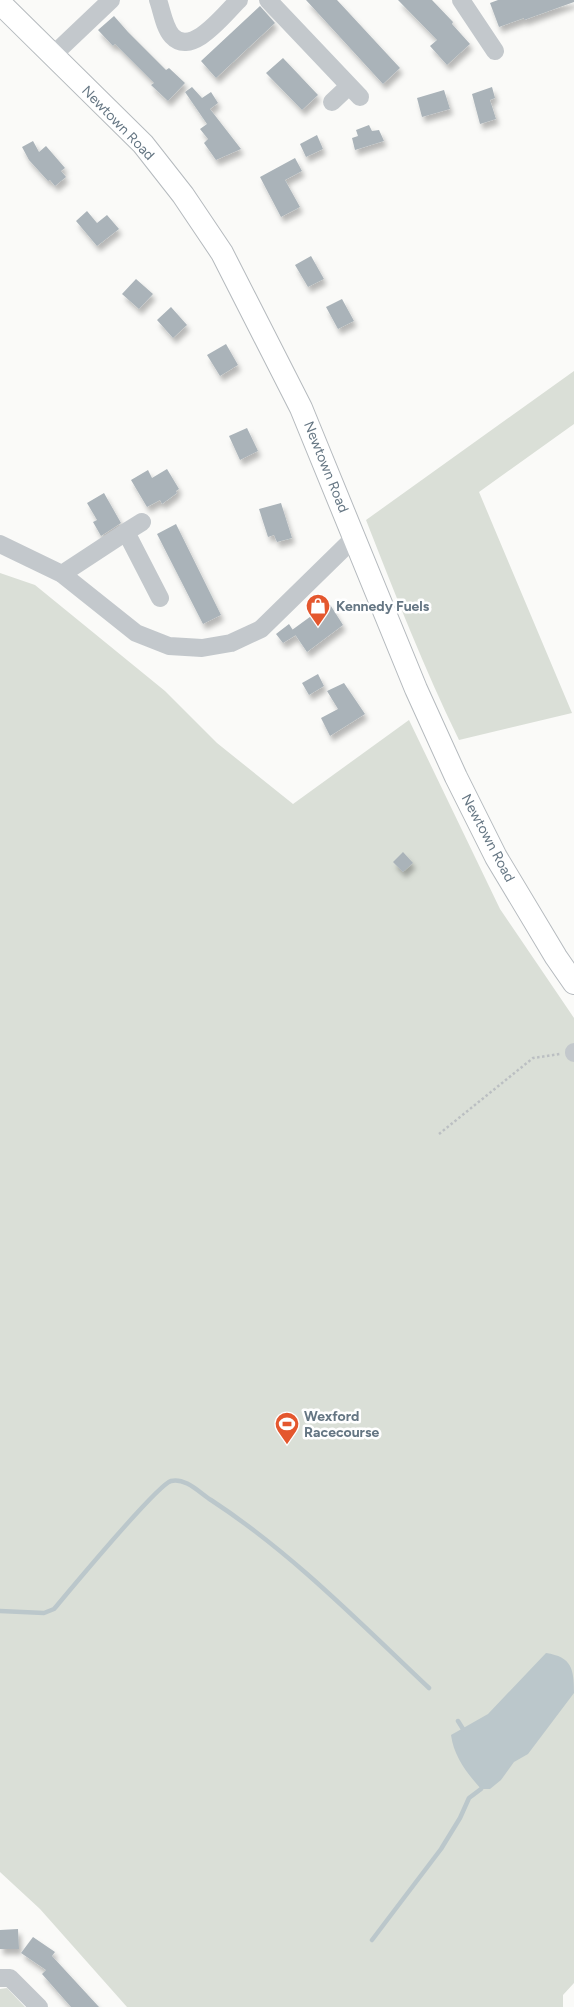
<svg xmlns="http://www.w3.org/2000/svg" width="574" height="2007" font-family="Figtree,sans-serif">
<defs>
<filter id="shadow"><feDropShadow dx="3" dy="5.5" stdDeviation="2.5" flood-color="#0004"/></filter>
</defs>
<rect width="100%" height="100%" fill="#fafaf8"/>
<!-- green -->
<path fill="#dadfd7" d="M574 371V424L479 492 572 713 459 740C424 668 395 594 366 520Z
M0 573 35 585 165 691 217 743 293 804 409 720 500 909 574 1018V1983L563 1995V2007H127L40 1909 0 1872Z
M7 1988 25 2007H0V1989Z"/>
<!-- water -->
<path fill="#bbc7cb" d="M546 1653C572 1657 574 1669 574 1693L528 1754 514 1762 501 1780 490 1789H481C467 1773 454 1757 451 1735L488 1714Z"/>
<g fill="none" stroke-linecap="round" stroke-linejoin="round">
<!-- stream -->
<path stroke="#bbc7cb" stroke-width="4.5" d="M0 1611 44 1613 54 1609C70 1590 157 1485 171 1481 185 1477 200 1493 211 1500 292 1553 359 1622 429 1688
M458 1721 463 1729
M372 1940 441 1849 460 1818 469 1798 481 1789"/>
</g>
<!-- building -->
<path fill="#aab3b9" filter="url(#shadow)" d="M306 0H337L400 68 383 84Z
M398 0H432L453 22 452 24 470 44 447 65 430 46 437 40Z
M498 0H574V2L524 20V18L499 27 490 3Z
M260 6 275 23 216 78 201 61Z
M114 16 128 32 166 70 169 68 185 83 168 101 151 85 154 83 115 44 113 46 98 30Z
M283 58 318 95 302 110 266 73Z
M192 87 202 98 211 92 218 103 210 109 241 149 216 160 204 143 208 139 200 129 207 124 185 92Z
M492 87 495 98 490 100 496 119 480 124 472 94Z
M444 90 450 109 422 117 417 98Z
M369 125 372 131 379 130 384 141 355 150 352 138 358 136 356 130Z
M317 135 323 149 306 157 300 144Z
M33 141 39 152 46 146 65 168 61 171 66 177 55 186 50 180 48 181 29 160 22 147Z
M295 158 302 171 285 180 300 207 281 217 260 177Z
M87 211 97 223 107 215 119 229 97 246 76 221Z
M311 256 324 279 308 287 295 265Z
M136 279 153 294 139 309 122 294Z
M342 299 354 321 338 329 326 307Z
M171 307 187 325 173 338 157 320Z
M226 344 238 365 220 376 207 355Z
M247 428 258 451 240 460 229 436Z
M167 469 179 489 176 491 177 493 162 504 160 500 147 507 131 480 148 470 152 478Z
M104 493 121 523 101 536 93 522 97 520 87 503Z
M281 503 292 538 277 542 274 535 268 537 259 509Z
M176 524 221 615 203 624 157 534Z
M329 603 343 625 307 652 292 630Z
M289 624 296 635 283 643 276 634Z
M318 674 324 686 309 695 302 683Z
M344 683 365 714 330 736 321 718 338 709 327 691Z
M403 852 413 863 403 872 393 862Z
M18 1929 19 1949H0V1930Z
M33 1937 55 1952 52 1956 99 2007H71L42 1974 46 1970 21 1953Z"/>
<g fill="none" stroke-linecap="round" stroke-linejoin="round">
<defs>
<path id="major" d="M0 3 143 144 183 195 222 253 301 408 416 689 456 777 496 857 556 957 574 983"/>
</defs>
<!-- major casing -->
<use href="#major" stroke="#b5babe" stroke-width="24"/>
<!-- path -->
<path stroke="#bbbfc2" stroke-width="2.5" stroke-dasharray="2.5 2.5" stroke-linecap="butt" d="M439 1134 533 1058 560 1054"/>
<!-- minor -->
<path stroke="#c3c8cc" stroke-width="18" d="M158 0C162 11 164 27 172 36 192 58 225 13 239 0
M268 0 360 97
M461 0 495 51
M52 56 111 0
M332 102 349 86
M126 532 142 522
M0 544 62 574 136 633 169 646 202 648 231 643 261 629 354 538
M62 574 126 532 160 598
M574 1052V1053
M0 1978H10L39 2007"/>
<!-- major -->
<use href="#major" stroke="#fff" stroke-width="22"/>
</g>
<!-- icons -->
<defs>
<symbol id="shop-pin" viewBox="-11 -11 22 30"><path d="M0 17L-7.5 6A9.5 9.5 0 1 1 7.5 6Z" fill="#e4572e" stroke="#fff"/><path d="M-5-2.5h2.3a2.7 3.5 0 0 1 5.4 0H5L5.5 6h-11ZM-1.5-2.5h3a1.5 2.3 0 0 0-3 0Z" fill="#fff"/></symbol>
<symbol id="stadium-pin" viewBox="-11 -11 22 30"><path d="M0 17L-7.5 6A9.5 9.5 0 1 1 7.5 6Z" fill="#e4572e" stroke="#fff"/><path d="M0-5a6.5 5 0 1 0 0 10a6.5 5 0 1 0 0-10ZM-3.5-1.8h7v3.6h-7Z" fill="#fff"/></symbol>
</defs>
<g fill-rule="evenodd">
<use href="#shop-pin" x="304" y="592" width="28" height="38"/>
<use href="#stadium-pin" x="273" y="1410" width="28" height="38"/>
</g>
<g text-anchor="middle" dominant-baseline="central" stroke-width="5" stroke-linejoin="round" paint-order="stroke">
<!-- street labels -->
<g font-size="14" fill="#657683" stroke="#fff">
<text transform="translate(118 123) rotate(46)">Newtown Road</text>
<text transform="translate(326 467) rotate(68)">Newtown Road</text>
<text transform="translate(488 838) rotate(62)">Newtown Road</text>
</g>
<!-- poi labels -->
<g font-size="14" font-weight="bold" fill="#657683" stroke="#fff" text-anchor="start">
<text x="336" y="606">Kennedy Fuels</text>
<text x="304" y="1416">Wexford<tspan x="304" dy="16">Racecourse</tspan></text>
</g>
</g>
</svg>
